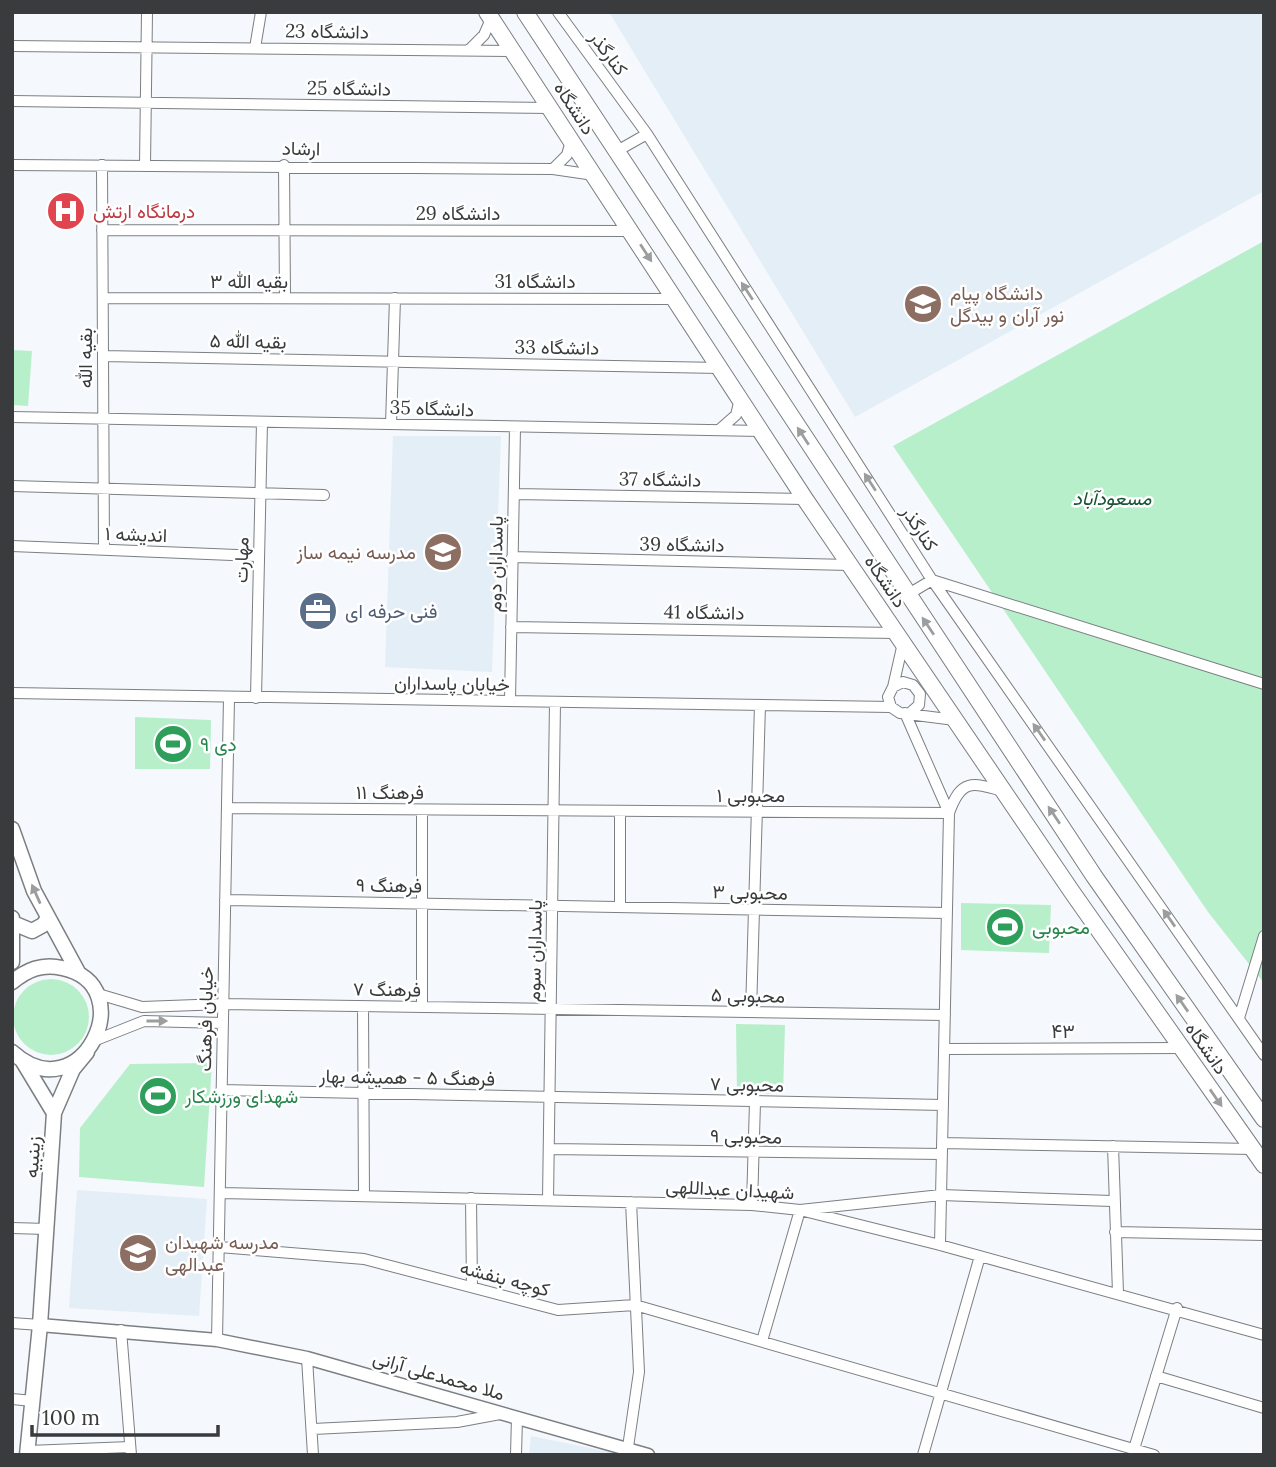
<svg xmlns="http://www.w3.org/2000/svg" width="1276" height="1467" font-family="Lora,Vazirmatn,serif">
<rect width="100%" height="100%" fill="#f5f8fc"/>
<!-- built -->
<path fill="#e4eef7" d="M609 12H1264V191L855 417Z
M393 436H501L492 672 385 667Z
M77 1190 207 1199 199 1316 69 1308Z
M531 1436 615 1453V1455H529Z"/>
<!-- green -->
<path fill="#b8efcb" d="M1264 241V983L1208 912 893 446Z
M12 350 32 351 28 406 12 405Z
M135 717 211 720 210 769H135Z
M961 903 1051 905 1049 953 961 950Z
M13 1017a38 38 0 1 1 76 0a38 38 0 1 1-76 0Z
M736 1024 785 1025 783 1094 737 1093Z
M212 1063 204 1187 79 1177 80 1128 130 1064Z"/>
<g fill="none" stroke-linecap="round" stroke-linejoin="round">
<defs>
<path id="minor" d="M558 12 647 134 932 580 1264 1055
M12 46 512 51
M255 48 261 12
M469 50 484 35 491 19
M12 101 551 108
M617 151 647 134
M12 165 553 169 594 175
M102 165 104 550
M145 165 147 12
M284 165 285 298
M553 169 567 155 571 141
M102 230 632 231
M103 298 675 299
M103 356 720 368
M12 417 761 431
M391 424 395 298
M719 430 736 415 740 399
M12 486 324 495
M514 494 805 499
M12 546 259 556
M512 557 850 565
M907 595 932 580 1264 684
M511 627 896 633
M893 687 903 643
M12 693 891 707
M256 698 262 422
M510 701 515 428
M911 712 919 705 920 694 913 685 903 682 893 687 888 697 891 707 900 713 955 720
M905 713 949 813 940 1245
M227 808 949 813C961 779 971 782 1003 791
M225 900 947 913
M620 907V812
M95 993 142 1007 223 1004 945 1015
M363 1007 364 1196
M422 1007V810
M751 1012 760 705
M1239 1018 1264 936
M96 1040 144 1021 223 1023
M944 1049 1181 1048
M221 1090 943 1105
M942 1143 1252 1149
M1113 1146 1118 1293
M549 1149 942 1154
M220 1193 752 1205 800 1210 940 1245 1264 1335
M471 1198 472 1287
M548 1200 555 702
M752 1205 755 1102
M12 1228 47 1229
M1115 1232 1264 1235
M219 1247 364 1259 558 1310 635 1305 1154 1455
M12 1323 40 1325
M121 1330 131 1455
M217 1340 229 698
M762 1341 800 1210 941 1195 1112 1201
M307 1358 313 1455
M1156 1376 1264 1408
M12 1399 33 1401
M313 1429 457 1422 500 1414
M1134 1449 1177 1308
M28 1451 130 1447
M627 1454 639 1372 631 1202
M516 1455 517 1417
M923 1455 980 1256"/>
<path id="tertiary" d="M40 1325 217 1340 307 1358 648 1455"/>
<path id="secondary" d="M12 829 34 891 79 974
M12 918V962
M13 923 32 931 43 925 48 918
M12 982C27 970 42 963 62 968 144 985 81 1115 12 1052
M22 1060 54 1113
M27 1455 40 1325 54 1113 73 1069 87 1052"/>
<path id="primary" d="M487 12 805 499 1072 892 1264 1165
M525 12 1094 876 1264 1119"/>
</defs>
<!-- minor casing -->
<use href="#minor" stroke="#7c7f82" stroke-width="12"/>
<!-- tertiary casing -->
<use href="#tertiary" stroke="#7c7f82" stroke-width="15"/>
<!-- secondary casing -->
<use href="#secondary" stroke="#7c7f82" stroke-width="17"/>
<!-- primary casing -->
<use href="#primary" stroke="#7c7f82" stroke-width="18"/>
<!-- minor -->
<use href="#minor" stroke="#fff" stroke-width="10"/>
<!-- tertiary -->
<use href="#tertiary" stroke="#fff" stroke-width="12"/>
<!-- secondary -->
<use href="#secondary" stroke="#fff" stroke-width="14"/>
<!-- primary -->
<use href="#primary" stroke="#fff" stroke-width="16"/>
</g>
<!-- one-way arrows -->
<defs><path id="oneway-solid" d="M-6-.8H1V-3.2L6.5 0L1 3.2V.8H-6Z" transform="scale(1.75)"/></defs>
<g fill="#9c9d9e">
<use href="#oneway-solid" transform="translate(646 253) rotate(57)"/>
<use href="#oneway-solid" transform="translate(747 291) rotate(-123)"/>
<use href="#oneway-solid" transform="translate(803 436) rotate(-123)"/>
<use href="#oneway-solid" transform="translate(870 482) rotate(-123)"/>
<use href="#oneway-solid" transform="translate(928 626) rotate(-124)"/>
<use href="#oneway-solid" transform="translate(1039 732) rotate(-125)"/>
<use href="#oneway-solid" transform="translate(1054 815) rotate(-124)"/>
<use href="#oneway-solid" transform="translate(36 894) rotate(-114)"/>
<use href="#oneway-solid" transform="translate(1169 918) rotate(-125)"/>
<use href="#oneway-solid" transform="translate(1182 1003) rotate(-125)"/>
<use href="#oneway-solid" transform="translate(157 1021)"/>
<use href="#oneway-solid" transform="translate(1216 1098) rotate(55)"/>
</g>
<!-- icons -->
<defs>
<symbol id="hospital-disc" viewBox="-11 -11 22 22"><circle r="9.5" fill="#e0444e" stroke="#fff"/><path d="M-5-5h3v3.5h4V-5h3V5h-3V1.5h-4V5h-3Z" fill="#fff"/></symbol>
<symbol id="university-disc" viewBox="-11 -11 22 22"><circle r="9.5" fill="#8d6e63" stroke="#fff"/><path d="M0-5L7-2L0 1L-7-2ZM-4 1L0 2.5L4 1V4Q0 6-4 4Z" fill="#fff"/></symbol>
<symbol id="school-disc" viewBox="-11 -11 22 22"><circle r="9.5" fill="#8d6e63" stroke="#fff"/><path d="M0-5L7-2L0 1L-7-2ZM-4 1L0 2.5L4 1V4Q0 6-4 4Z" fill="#fff"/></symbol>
<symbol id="office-disc" viewBox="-11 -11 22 22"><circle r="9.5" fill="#5c6f8a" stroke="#fff"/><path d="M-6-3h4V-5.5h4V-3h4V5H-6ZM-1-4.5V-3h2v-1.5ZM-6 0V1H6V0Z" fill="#fff"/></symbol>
<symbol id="stadium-disc" viewBox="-11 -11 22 22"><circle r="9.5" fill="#2e9e5b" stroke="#fff"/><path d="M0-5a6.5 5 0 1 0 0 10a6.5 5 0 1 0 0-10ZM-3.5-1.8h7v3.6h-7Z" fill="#fff"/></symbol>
</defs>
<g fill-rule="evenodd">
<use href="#hospital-disc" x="44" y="189" width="44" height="44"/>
<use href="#university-disc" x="901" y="282" width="44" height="44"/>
<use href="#school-disc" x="421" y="530" width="44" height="44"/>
<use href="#office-disc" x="296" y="589" width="44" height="44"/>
<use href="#stadium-disc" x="151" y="722" width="44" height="44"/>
<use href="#stadium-disc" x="983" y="905" width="44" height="44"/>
<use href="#stadium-disc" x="136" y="1074" width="44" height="44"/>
<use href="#school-disc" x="116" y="1231" width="44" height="44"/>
</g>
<g text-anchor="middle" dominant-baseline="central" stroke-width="5" stroke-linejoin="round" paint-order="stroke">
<!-- street labels -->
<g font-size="19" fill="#393b3c" stroke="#fff">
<text transform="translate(327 31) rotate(1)">دانشگاه 23</text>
<text transform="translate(609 53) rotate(54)">کنارگذر</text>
<text transform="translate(349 88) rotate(1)">دانشگاه 25</text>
<text transform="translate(575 108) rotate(57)">دانشگاه</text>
<text transform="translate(301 148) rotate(1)">ارشاد</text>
<text x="458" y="213">دانشگاه 29</text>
<text x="249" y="281">بقیه الله ۳</text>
<text x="535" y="281">دانشگاه 31</text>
<text transform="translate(248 341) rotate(1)">بقیه الله ۵</text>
<text transform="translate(557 347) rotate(1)">دانشگاه 33</text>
<text transform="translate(85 358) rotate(-90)">بقیه الله</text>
<text transform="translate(432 408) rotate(2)">دانشگاه 35</text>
<text transform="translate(660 479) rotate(1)">دانشگاه 37</text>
<text transform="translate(920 528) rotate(57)">کنارگذر</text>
<text transform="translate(136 534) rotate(2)">اندیشه ۱</text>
<text transform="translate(682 544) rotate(1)">دانشگاه 39</text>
<text transform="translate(241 560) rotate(-89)">مهارت</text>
<text transform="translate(495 564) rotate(-89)">پاسداران دوم</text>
<text transform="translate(886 581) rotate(56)">دانشگاه</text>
<text transform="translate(704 612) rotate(1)">دانشگاه 41</text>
<text transform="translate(452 683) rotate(1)">خیابان پاسداران</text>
<text x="390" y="792">فرهنگ ۱۱</text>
<text x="751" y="795">محبوبی ۱</text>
<text transform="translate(389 885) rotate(1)">فرهنگ ۹</text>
<text transform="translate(750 892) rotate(1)">محبوبی ۳</text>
<text transform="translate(534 951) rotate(-89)">پاسداران سوم</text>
<text transform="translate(387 989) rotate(1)">فرهنگ ۷</text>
<text transform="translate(748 995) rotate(1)">محبوبی ۵</text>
<text transform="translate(205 1019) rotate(-89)">خیابان فرهنگ</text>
<text x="1063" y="1031">۴۳</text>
<text transform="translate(1207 1048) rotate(55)">دانشگاه</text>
<text transform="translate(407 1077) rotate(1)">فرهنگ ۵ - همیشه بهار</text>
<text transform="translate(747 1084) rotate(1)">محبوبی ۷</text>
<text transform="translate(746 1136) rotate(1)">محبوبی ۹</text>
<text transform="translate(32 1157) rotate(-86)">زینبیه</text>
<text transform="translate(730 1189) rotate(3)">شهیدان عبداللهی</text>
<text transform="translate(505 1278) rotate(15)">کوچه بنفشه</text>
<text transform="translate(439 1375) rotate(16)">ملا محمدعلی آرانی</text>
</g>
<!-- health labels -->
<g font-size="19" fill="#be3a42" stroke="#fff" text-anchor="start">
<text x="93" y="211">درمانگاه ارتش</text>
</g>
<!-- education labels -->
<g font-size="19" fill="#785e54" stroke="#fff" text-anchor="start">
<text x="950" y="293">دانشگاه پیام<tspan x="950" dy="22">نور آران و بیدگل</tspan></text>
<text x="416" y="552" text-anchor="end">مدرسه نیمه ساز</text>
<text x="165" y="1242">مدرسه شهیدان<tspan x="165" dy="22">عبدالهی</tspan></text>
</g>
<!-- park labels -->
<g font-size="19" font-style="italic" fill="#155333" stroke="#fff">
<text x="1112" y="498">مسعودآباد</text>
</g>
<!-- service labels -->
<g font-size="19" fill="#4e5e75" stroke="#fff" text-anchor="start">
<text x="345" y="611">فنی حرفه ای</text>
</g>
<!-- leisure labels -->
<g font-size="19" fill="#27864d" stroke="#fff" text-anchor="start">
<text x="200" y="744">۹ دی</text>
<text x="1032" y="927">محبوبی</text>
<text x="185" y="1096">شهدای ورزشکار</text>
</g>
</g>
<!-- border -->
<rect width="1276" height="1467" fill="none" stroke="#393b3c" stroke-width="28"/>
<!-- scale -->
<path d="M32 1425v10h186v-10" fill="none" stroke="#393b3c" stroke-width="3.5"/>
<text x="42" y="1425" font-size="21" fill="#393b3c" stroke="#ffffff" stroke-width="5" paint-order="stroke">100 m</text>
</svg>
